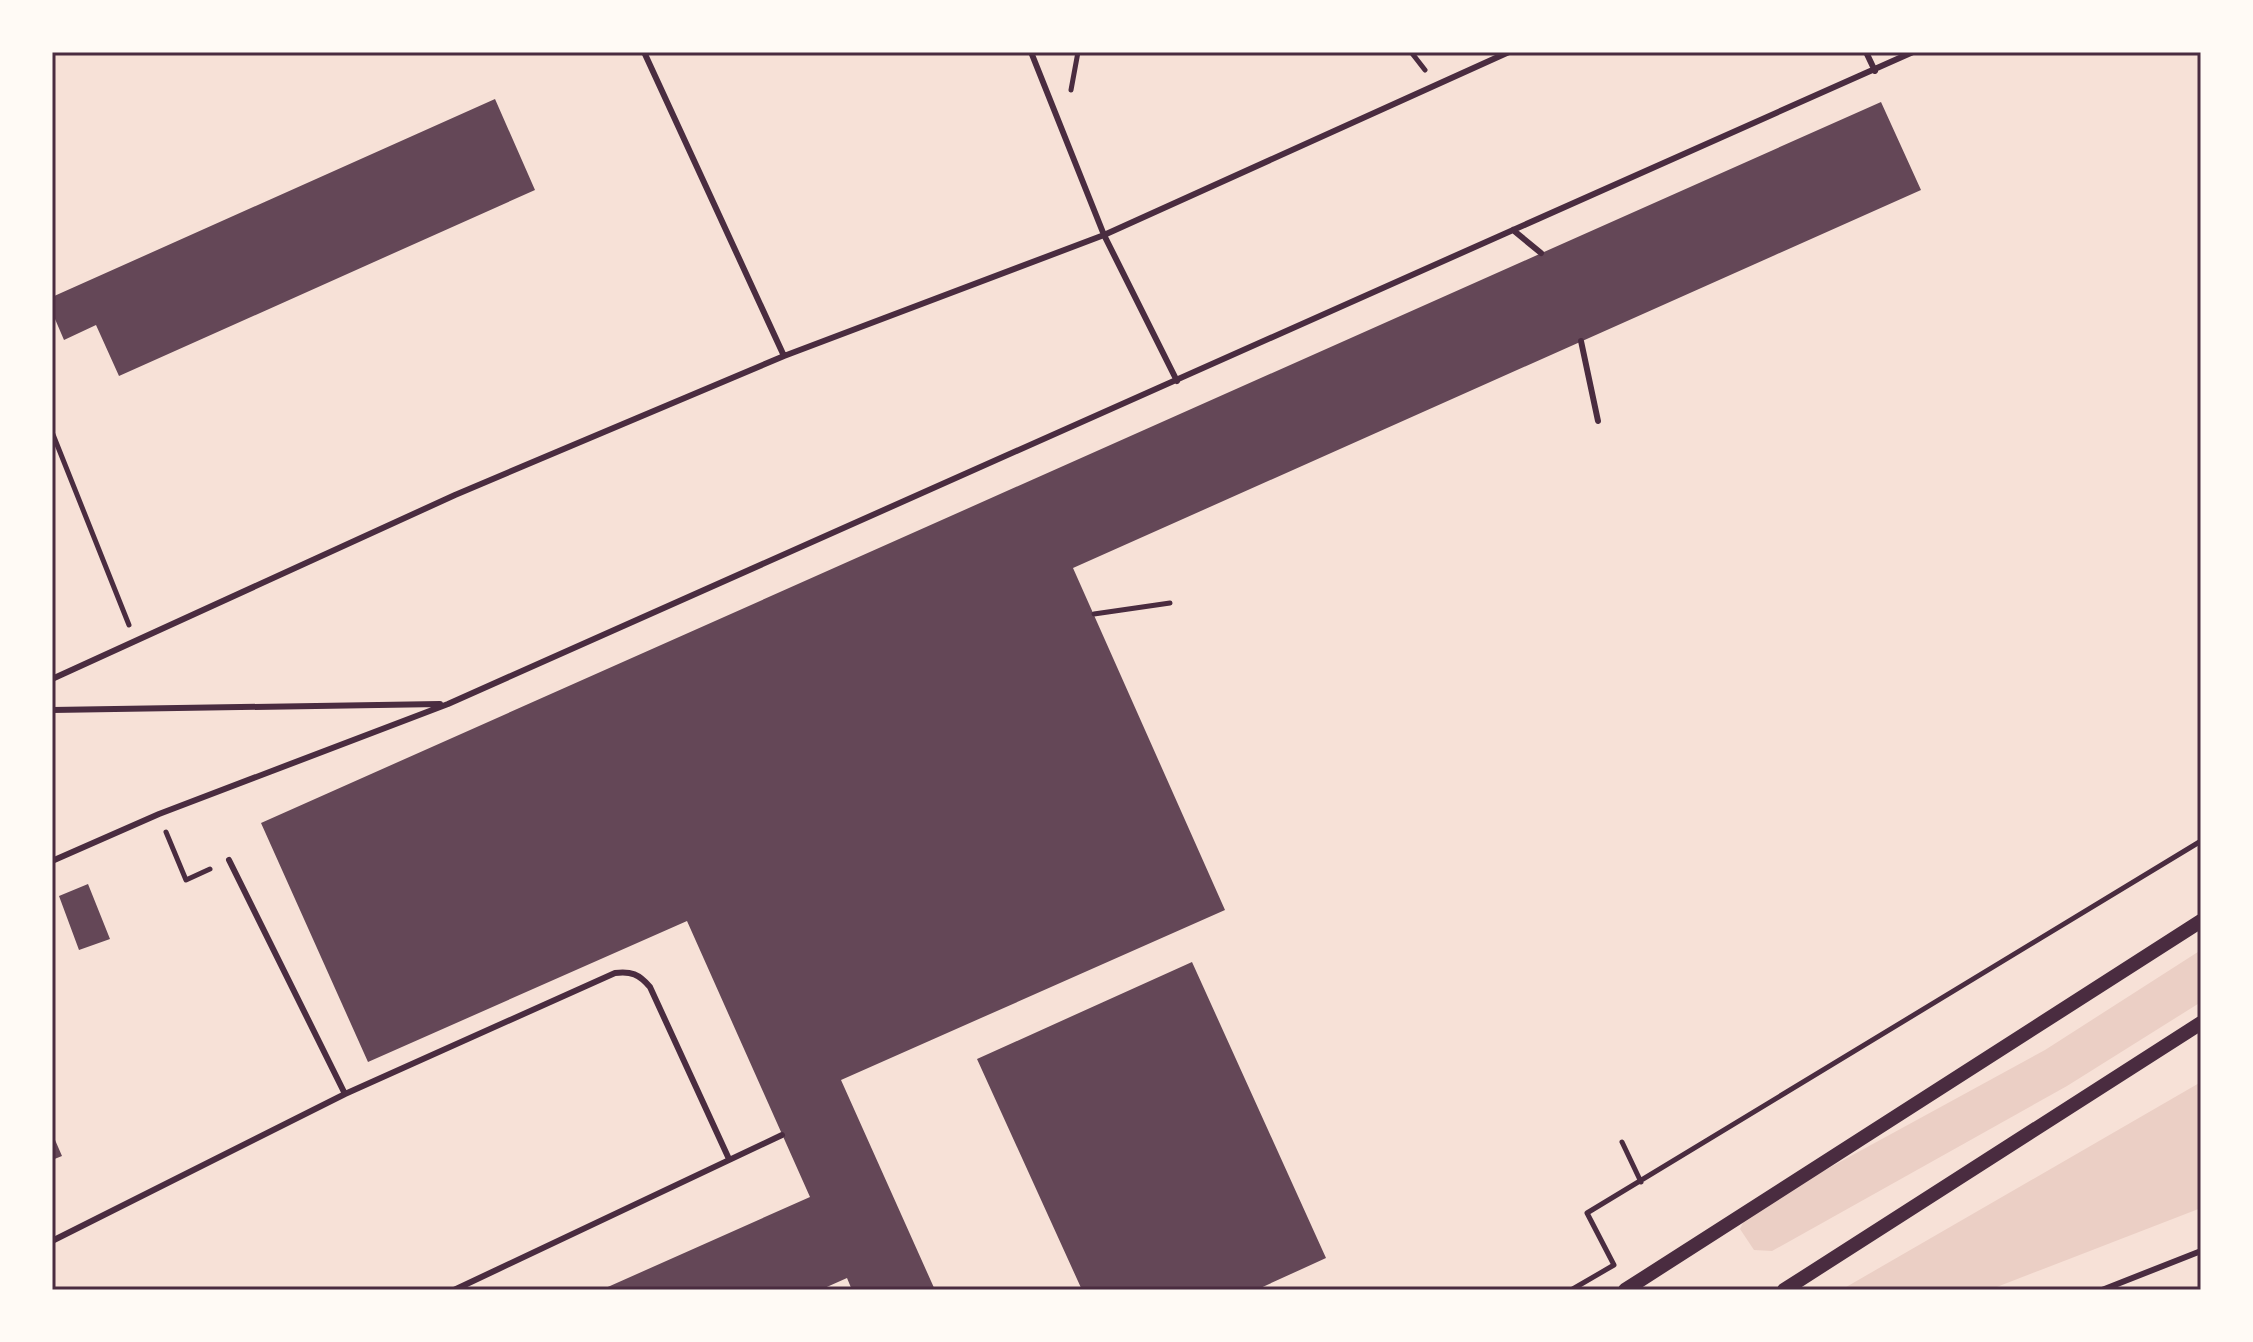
<svg xmlns="http://www.w3.org/2000/svg" width="2253" height="1342" font-family="'IBM Plex Sans',sans-serif">
<rect width="100%" height="100%" fill="#f7e1d7"/>
<!-- green -->
<path fill="#ebcfc5" d="M2201 950V1002L2067 1086 1772 1251 1754 1250 1740 1229 1748 1212 2045 1050Z
M2201 1082V1208L1989 1290H1841Z"/>
<!-- building -->
<path fill="#644757" d="M495 99 535 190 119 376 96 325 64 340 52 312V297Z
M1881 102 1921 190 1073 568 1225 910 841 1080 935 1290H852L847 1278 820 1290H601L810 1197 687 921 368 1062 261 823Z
M88 884 110 939 79 950 59 896Z
M1192 962 1326 1258 1256 1290H1082L977 1059Z
M52 1133 62 1156 52 1160Z"/>
<g fill="none" stroke-linecap="round" stroke-linejoin="round">
<!-- path -->
<path stroke="#4a2c40" stroke-width="5" d="M1411 52 1425 70
M1071 90 1078 52
M52 432 129 625
M1094 614 1170 603
M166 832 186 880 210 869
M1622 1142 1641 1182
M1571 1290 1614 1265 1587 1213 2201 841"/>
<!-- service -->
<path stroke="#4a2c40" stroke-width="6" d="M644 52 784 356
M1031 52 1104 235 1177 381
M1866 52 1875 71
M1513 230 1541 253
M1581 341 1598 421
M52 679 455 495 784 356 1104 235 1509 52
M52 710 440 704
M229 860 345 1094
M52 861 159 814 448 704 1913 52
M52 1241 345 1094 615 973C631 971 639 974 650 987L729 1159
M454 1290 782 1135
M2102 1290 2201 1251"/>
<!-- tertiary -->
<path stroke="#4a2c40" stroke-width="14" d="M1625 1290 2201 921
M1784 1290 2201 1023"/>
</g>
<!-- border -->
<rect width="2253" height="1342" fill="none" stroke="#fffaf5" stroke-width="108"/>
<rect x="54" y="54" width="2145" height="1234" fill="none" stroke="#4a2c40" stroke-width="3"/>
</svg>
